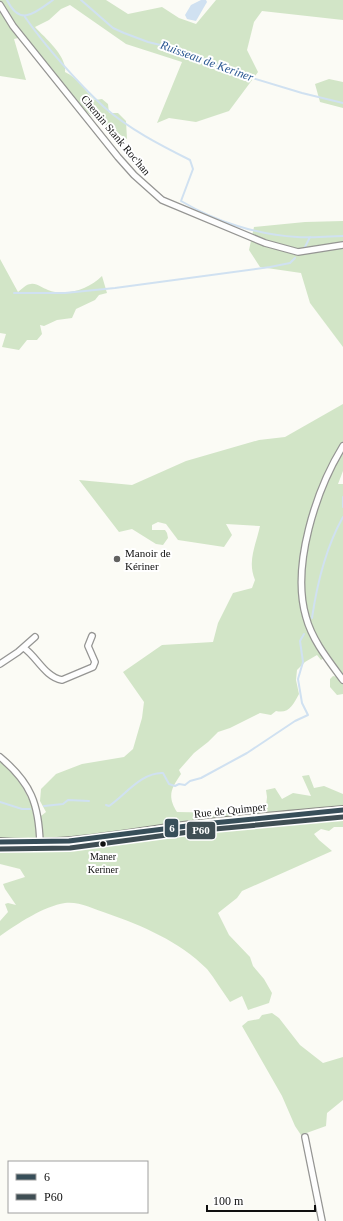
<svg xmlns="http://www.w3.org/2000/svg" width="343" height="1221" font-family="Georgia,serif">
<rect width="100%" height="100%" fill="#fbfbf5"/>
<!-- forest -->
<path fill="#d2e5c7" d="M0 0H106L128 14 162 7 179 18 196 24 216 0H343V20L262 11 254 22 247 50 258 72 229 111 196 122 169 118 157 123 182 62 126 44 70 5 61 9 49 20 35 27C46 39 67 56 65 72 78 78 84 90 95 100L102 99 108 104 109 113H118L126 121 127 139C111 129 93 119 79 105 58 84 39 60 18 38L14 39 26 80 0 76Z
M329 79 343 82V108L320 102 315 84Z
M343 221V347L310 303 301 273 260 267 249 250 254 227 305 222Z
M0 259 18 292C22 289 26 284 31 284 37 283 42 288 48 290 66 297 89 289 102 276L107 293 99 295 95 300 76 309 72 318 57 320 44 326 40 325 42 334 37 340H27L19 350 2 347 6 334 0 333Z
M343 404V471L338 484H343V677L327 656 321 660 317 655 305 662 297 670 296 680 299 694C293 705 289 714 276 711L271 715 260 713 230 728 218 732 208 742 194 753 179 770 181 774C171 789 167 796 177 812L231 813 248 805 266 807 267 797 266 790 275 788 282 799 293 793 311 796 302 776 309 775 314 788 324 786 343 794V827H334L329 831 321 829 314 834 319 840 332 851 242 891 237 898 218 913 229 935 250 957 253 966 264 979 272 993 269 1003 248 1010 242 996 230 1002C222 991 215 979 207 969 179 941 143 926 106 913 94 909 78 901 65 903 44 906 17 924 0 936V921L8 912 5 904 8 903 16 905 5 889 3 884 25 877 20 869 0 864V761C21 773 25 800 41 816L46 812 40 801 41 789 56 774 82 764 124 757 133 749 142 718 144 702 123 672 162 645 213 642 218 623 233 593 252 588 255 580C247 561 256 545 260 526L226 524 232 535 224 547 178 540 166 524 158 522 152 525V530H165L167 533 168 538 163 545 156 544 132 529 119 532 79 480 132 485 186 461 259 440 285 437Z
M333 676 343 678V694L337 695 330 687V679Z
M272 1013 279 1018 300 1045 323 1063 343 1057V1100L327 1113 326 1126 301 1135 295 1126 282 1096 242 1026 248 1021 259 1019 262 1015Z"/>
<!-- water -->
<path fill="#d0e1f1" d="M201 0H206L207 2 196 21 187 19 185 15 191 5Z"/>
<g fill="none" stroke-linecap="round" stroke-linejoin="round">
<!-- stream -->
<path stroke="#d0e1f1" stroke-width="2" d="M7 0C20 27 35 13 53 0
M81 0 113 28 124 33 148 42 181 50 246 76 302 93 343 103
M25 17C45 46 78 83 104 107 129 129 160 145 190 160L193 169 181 201C215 221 257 235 297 237 312 238 328 236 343 236
M304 249 310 237
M14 293H65L115 288 270 267 290 263 295 258
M343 497V507
M312 618C317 584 326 547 343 517
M0 802 22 809H30
M106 805 109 806C125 795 142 772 163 773L169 784 175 786 179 784 185 785 190 781 201 778 247 753 295 721 308 715 302 703 298 679 303 662 300 641 304 634
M44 806 63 804 68 800 89 801"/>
<defs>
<path id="minor" d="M0 5 13 26 118 157 134 175 162 200 265 243 298 252 343 245
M343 446C316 490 291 566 306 617 312 640 329 661 343 680
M24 648C37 657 45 677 62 680L93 667 95 662 88 646 92 636
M0 664 18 652 35 637
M0 757C31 783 39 804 40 844
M305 1137 322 1221"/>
<path id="secondary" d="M0 842C62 847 122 834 183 826 236 819 290 815 343 810"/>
</defs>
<!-- minor casing -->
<use href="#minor" stroke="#959593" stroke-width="8"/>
<!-- secondary casing -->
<use href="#secondary" stroke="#8c8c89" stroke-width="10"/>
<!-- minor -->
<use href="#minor" stroke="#fefefe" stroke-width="5.5"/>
<!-- secondary -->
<use href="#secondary" stroke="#f4f4ec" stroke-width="8"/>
<defs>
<path id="bus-1" d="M0 842 69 841 203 824 343 810"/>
<path id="bus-2" d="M0 849 70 848 204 830 343 817"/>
</defs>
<!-- bus-1 casing -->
<use href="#bus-1" stroke="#fff" stroke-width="8"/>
<!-- bus-2 casing -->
<use href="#bus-2" stroke="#fff" stroke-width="8"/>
<!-- bus-1 -->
<use href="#bus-1" stroke="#374e59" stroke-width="5"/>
<!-- bus-2 -->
<use href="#bus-2" stroke="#3f4e54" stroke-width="5"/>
</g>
<!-- markers -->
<circle fill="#626260" stroke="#fff" stroke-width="1.5" cx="117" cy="559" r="4"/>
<circle fill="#0f0f0f" stroke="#fff" stroke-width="1.5" cx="103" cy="844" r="3.5"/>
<g text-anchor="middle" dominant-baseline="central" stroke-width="4" stroke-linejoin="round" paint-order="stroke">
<!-- bus labels -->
<g font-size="10" fill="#0f0f0f" stroke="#fff">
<text x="103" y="856">Maner<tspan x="103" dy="13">Keriner</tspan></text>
</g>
<!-- street labels -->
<g font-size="11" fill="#0f0f0f" stroke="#fff">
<text transform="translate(116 135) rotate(50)">Chemin Stank Roc'han</text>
<text transform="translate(230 810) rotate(-6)">Rue de Quimper</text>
</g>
<!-- poi labels -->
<g font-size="11" fill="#0f0f0f" stroke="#fff" text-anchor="start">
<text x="125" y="553">Manoir de<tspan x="125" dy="13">Kériner</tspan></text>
</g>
<!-- water labels -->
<g font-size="12" font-style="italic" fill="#285691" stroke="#fff">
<text transform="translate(207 61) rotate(20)">Ruisseau de Keriner</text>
</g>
</g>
<g stroke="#fff" stroke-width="1.5">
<rect x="164" y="818" width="15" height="20" rx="4" fill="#374e59"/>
<rect x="186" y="821" width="30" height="19" rx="4" fill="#3f4e54"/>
</g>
<g font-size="11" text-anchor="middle" font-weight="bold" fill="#fff">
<text x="172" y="832">6</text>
<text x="201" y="834">P60</text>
</g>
<!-- legend -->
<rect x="8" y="1161" width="140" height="52" fill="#ffffff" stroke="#9f9f9f"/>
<rect x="16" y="1174" width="20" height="6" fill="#374e59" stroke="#9f9f9f"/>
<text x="44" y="1181" font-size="12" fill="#0f0f0f">6</text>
<rect x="16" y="1194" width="20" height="6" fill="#3f4e54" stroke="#9f9f9f"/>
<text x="44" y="1201" font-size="12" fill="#0f0f0f">P60</text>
<!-- scale -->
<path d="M207 1205v6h108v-6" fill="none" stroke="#0f0f0f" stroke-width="2"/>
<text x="213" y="1205" font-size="12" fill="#0f0f0f" stroke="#ffffff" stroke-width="3" paint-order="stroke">100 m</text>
</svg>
